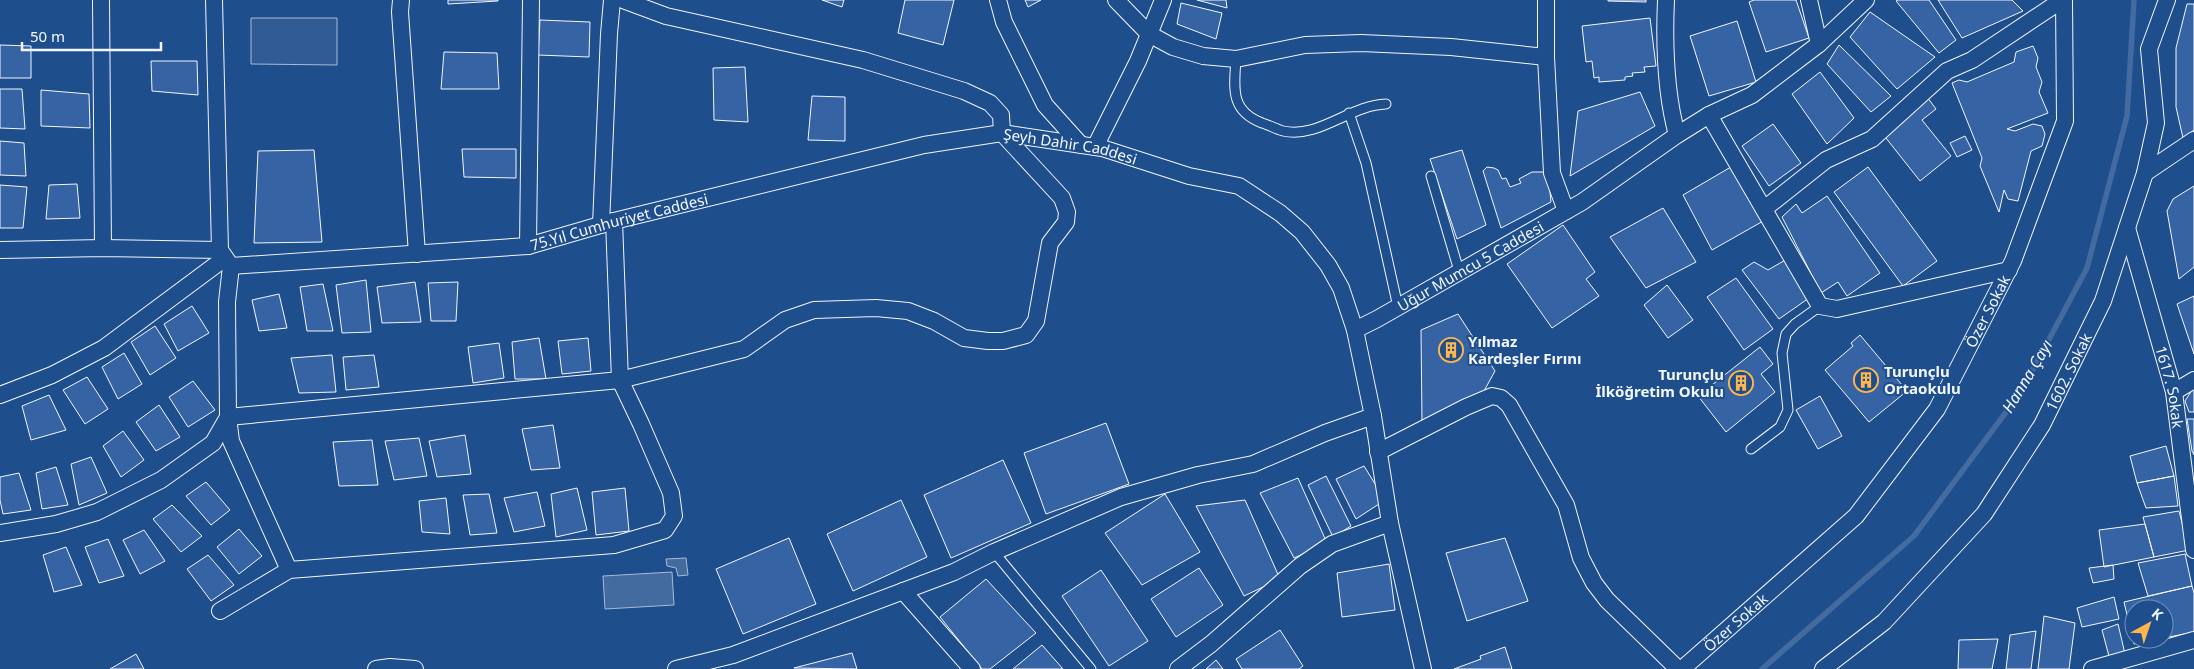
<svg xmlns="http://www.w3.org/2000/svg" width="2194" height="669" font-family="'Noto Sans',sans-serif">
<rect width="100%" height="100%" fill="#1f4e8c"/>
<!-- built -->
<path fill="#305b95" stroke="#a8bbd7" d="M251 18H337V65L251 64Z"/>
<!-- water -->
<path fill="#446ba0" stroke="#a8bbd7" d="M686 558 688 575 678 576 676 568 667 566 666 559Z
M672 572 674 605 605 609 603 576Z"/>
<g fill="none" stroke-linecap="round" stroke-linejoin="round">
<!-- stream -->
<path stroke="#446ba0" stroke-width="5.5" d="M1762 669 1914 536 2021 392 2087 268 2127 116 2134 0"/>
</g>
<!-- building -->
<path fill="#3563a3" stroke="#f2f6ff" d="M448 0H498V1L448 4Z
M822 0H844L842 7Z
M905 0H954L943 45 898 33Z
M1025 0H1041L1028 7Z
M1197 0H1226L1227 8Z
M1608 0H1646V2L1608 1Z
M1754 0H1796L1809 38 1766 52 1749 2Z
M1898 0H1929L1956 40 1939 53 1896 1Z
M1938 0H2012L2023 11 1962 38Z
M1181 3 1222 13 1216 39 1177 24Z
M2187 4H2194V130L2183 138 2176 107V48Z
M1870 12 1935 57 1897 89 1850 37Z
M1650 18 1656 66 1644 67 1645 72 1632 73 1633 76 1625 77V80L1599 82V77L1594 78 1592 61 1586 62 1582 26Z
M540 20 590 22 589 57 538 55Z
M1737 21 1756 82 1709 96 1690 36Z
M0 45 31 46V78H0Z
M1839 45 1891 96 1871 112 1827 64Z
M2033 46 2038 58 2036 67 2042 82 2039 92 2048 113 2007 129 2015 131 2033 124 2042 126 2045 134 2042 146 2031 151 2018 201 2008 199 2004 190 1999 212 1980 166 1982 158 1952 83 1959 80 1967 82 2014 62 2016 52Z
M444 52 497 53 499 89H441Z
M151 61H197L198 95 152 91Z
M745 67 748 122 714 120 713 68Z
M1820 72 1854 118 1827 144 1792 94Z
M0 89H22L25 129 0 128Z
M41 90 89 94 90 128 41 126Z
M1640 92 1655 126 1570 176 1578 111Z
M812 96 845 97V141L808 140Z
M1927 97 1936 109 1922 120 1951 156 1920 181 1882 133Z
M1773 124 1801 163 1769 186 1742 146Z
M1965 136 1972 150 1957 157 1950 143Z
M0 141 24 143 26 176 0 175Z
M462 149H516V178L464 177Z
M314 150 322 242 254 243 258 151Z
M1462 150 1486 225 1457 239 1430 159Z
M1736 164 1765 220 1712 250 1683 195Z
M1487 167 1494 168 1498 170 1502 179 1506 178 1510 187 1521 183 1519 179 1532 172H1548L1551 202 1501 228 1483 171Z
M1868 167 1937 261 1903 286 1834 192Z
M77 184 80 218 46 219 49 185Z
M0 185 27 187 23 228H0Z
M2194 186V267L2179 279 2167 211 2173 199Z
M1827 196 1880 273 1847 296 1838 282 1821 293 1782 217 1796 204 1802 213Z
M1663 208 1696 262 1646 288 1610 237Z
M1563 225 1595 272 1586 279 1599 296 1552 328 1507 264Z
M1787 259 1809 298 1779 319 1742 270 1754 262 1768 270Z
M1736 278 1773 329 1744 350 1707 297Z
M366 280 371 332 342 333 336 285Z
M415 282 421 322 382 323 377 287Z
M458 282 456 321H431L428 283Z
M323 284 333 331H307L300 287Z
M1667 285 1693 320 1668 338 1644 305Z
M279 294 287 328 259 331 252 300Z
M2194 296V354L2177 304Z
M192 306 209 333 178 351 164 324Z
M1458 314 1495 371 1484 391 1422 423 1421 330Z
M155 326 176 358 150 375 131 342Z
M1860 335 1907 391 1869 422 1825 370 1853 346 1851 343Z
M539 338 546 379H515L512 342Z
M588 338 591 371 562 374 558 341Z
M499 343 504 378 473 383 468 347Z
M1760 347 1773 364 1761 374 1775 392 1726 432 1698 396Z
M124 353 142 384 118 399 102 367Z
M332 355 336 392 299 393 291 358Z
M374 355 379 387 346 390 343 357Z
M87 377 108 409 85 424 63 390Z
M193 381 215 410 188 427 169 397Z
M2194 387V412H2189L2185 401Z
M49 395 66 430 31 440 22 406Z
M1820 396 1842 436 1818 449 1796 410Z
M159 405 180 437 156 451 136 422Z
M2187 419H2194V455L2192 451Z
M1106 423 1129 484 1046 514 1024 453Z
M553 425 560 468 531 470 522 429Z
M123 431 144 460 121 477 103 446Z
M465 435 471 474 437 477 429 441Z
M419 438 427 476 394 480 385 441Z
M372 440 378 485 339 486 333 442Z
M2166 446 2174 476 2137 483 2130 456Z
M91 457 107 493 79 505 71 464Z
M1003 460 1031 523 951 558 924 495Z
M1364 466 1385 500 1356 519 1336 479Z
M56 467 68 505 42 509 36 473Z
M19 473 31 510 3 514 0 500V477Z
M1326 476 1351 526 1333 537 1308 485Z
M2174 476 2178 506 2146 508 2137 483Z
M1298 478 1327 543 1294 558 1260 493Z
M206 482 230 510 211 525 186 496Z
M577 488 587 530 556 537 551 494Z
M625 488 629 531 596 535 592 492Z
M537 492 545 526 514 532 504 498Z
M489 494 497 533 470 535 463 495Z
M1165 494 1200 552 1142 585 1105 533Z
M446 498 450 534 422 532 419 501Z
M901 500 927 557 853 591 827 534Z
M1245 500 1280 579 1244 596 1196 506Z
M172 505 202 536 181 552 153 519Z
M2179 511 2189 550 2154 557 2143 517Z
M2145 524 2154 557 2104 567 2099 530Z
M239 529 262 556 239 574 217 547Z
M144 530 165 561 140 574 123 540Z
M789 538 816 604 743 634 716 569Z
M1505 538 1528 601 1467 621 1446 553Z
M108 539 124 576 99 583 85 547Z
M66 547 82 585 54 592 43 555Z
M2185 554 2192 586 2148 596 2138 563Z
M208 555 234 585 211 601 187 569Z
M1389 564 1395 610 1342 617 1337 573Z
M2113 565 2114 579 2093 583 2089 568Z
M1199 568 1223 605 1176 637 1151 599Z
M1101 570 1148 641 1109 666 1062 596Z
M986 579 1036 633 990 669H982L940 617Z
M2192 586 2194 593V632L2164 638V609H2134V639H2157L2134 644 2124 602Z
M2114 597 2119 619 2082 627 2077 608Z
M2044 616 2075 623 2069 669H2038Z
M2118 624 2125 654 2110 660 2102 630Z
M1280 630 1303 666 1299 669H1242L1236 659Z
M2036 631 2031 669H2006L2010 635Z
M1998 639 1992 669H1958L1959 640Z
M1042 645 1063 669H1013Z
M1505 647 1512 669H1454L1481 659 1480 656Z
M852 653 857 669 794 668Z
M136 654 144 669H110Z
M1216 660 1223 669H1206Z"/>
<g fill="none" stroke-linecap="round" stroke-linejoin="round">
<defs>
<path id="lane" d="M1236 59C1234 88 1230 111 1262 123 1269 125 1276 129 1283 131 1319 139 1350 105 1386 104
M1349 113 1366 163 1398 307
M1431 176 1459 271
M1751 449 1780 427 1788 410 1782 353 1786 334 1795 324 1820 306
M994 552 1091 669"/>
<g id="street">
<path d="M101 0 103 248"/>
<path d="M214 0 220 250 231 266 227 302 228 417 231 441 289 570"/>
<path d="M401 0 400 12 417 254"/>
<path d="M623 0 666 16 863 60 964 91 990 103 1001 115 1002 133"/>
<path d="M998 0 1004 22 1045 105 1081 145"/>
<path d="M1116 0 1149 34 1173 47 1203 56 1236 59 1305 45 1361 43 1451 47 1546 57"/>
<path d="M1546 0V57L1552 173 1566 211"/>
<path d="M1666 0C1664 45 1665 91 1677 135"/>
<path d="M1809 0 1819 44"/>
<path d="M1709 115 1820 306 1837 309 2009 270"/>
<path d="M1095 147 1138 61 1163 0"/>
<path d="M2145 173 2194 140"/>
<path d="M1764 209 1826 160 1872 139 1947 71 1972 60 2062 0"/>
<path d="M601 225 609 34 612 0"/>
<path id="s1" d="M2127 228 2174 392 2194 550"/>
<path d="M528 246 531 0"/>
<path d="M0 250 103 248 220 250"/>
<path id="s2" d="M231 266 528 246 614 221 924 145 1002 133 1102 148 1189 176 1239 186 1280 213 1302 232 1328 265 1341 288 1355 330 1373 416 1390 523 1423 669"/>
<path id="s3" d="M1355 330 1377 319 1582 202 1677 135 1709 115 1752 95 1819 44 1866 0"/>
<path d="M2174 392 2194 380"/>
<path d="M0 395 52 375 104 348 225 258"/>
<path d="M1378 452 1466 407 1492 396 1501 398 1509 405 1566 505 1581 558 1594 583 1607 600 1678 669"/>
<path d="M0 533 56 524 97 512 161 480 213 443 228 417 620 380 744 349 785 320 814 310 876 308 908 311 934 321 964 338 988 341H1003L1026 335 1036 321 1050 243 1066 222 1067 212 1062 198 1002 133"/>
<path d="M903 591 972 669"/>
<path d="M220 611 289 570 614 545 665 530 674 516 671 493 641 424 620 380 614 221"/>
<path d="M376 669 390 667 415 669"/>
<path d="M676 669 733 655 954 572 994 552 1121 497 1198 475 1253 464 1325 433 1373 416"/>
<path d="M1178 669 1211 644 1300 566 1332 544 1390 523"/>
<path id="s4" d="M1682 669 1856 516 1937 409 2013 261 2065 121 2064 0"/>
<path id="s5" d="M1823 669 1884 622 1984 514 2042 425 2103 301 2145 173 2156 123 2149 49 2167 0"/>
<path d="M2092 669 2194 640"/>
</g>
</defs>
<!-- lane casing -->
<use href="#lane" stroke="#f2f6ff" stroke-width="11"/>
<!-- street casing -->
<use href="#street" stroke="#f2f6ff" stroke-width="18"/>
<!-- lane -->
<use href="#lane" stroke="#1f4e8c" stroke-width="9"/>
<!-- street -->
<use href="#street" stroke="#1f4e8c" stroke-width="16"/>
</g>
<!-- icons -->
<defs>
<symbol id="building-ring" viewBox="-11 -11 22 22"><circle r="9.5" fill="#1f4e8c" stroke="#ffb74d" stroke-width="1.5"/><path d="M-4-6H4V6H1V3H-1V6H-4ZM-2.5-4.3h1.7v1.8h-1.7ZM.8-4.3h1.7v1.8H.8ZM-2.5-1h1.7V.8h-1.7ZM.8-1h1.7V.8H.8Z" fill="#ffb74d"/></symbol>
</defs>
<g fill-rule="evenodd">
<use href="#building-ring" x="1437" y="336" width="28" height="28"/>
<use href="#building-ring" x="1852" y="366" width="28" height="28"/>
<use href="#building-ring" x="1727" y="369" width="28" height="28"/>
</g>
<g text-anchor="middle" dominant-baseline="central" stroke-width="4" stroke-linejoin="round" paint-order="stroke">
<!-- street labels -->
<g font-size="15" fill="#f2f6ff" stroke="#1f4e8c">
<text stroke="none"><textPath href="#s2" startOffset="855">Şeyh Dahir Caddesi</textPath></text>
<text stroke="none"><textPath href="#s2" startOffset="392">75.Yıl Cumhuriyet Caddesi</textPath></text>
<text stroke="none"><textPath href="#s3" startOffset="132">Uğur Mumcu 5 Caddesi</textPath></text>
<text stroke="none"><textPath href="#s4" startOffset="476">Özer Sokak</textPath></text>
<text stroke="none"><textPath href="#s5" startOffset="390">1602. Sokak</textPath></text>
<text stroke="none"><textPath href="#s1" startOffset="165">1617. Sokak</textPath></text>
<text stroke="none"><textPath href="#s4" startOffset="71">Özer Sokak</textPath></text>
</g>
<!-- poi labels -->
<g font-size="15" font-weight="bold" fill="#f2f6ff" stroke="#1f4e8c" text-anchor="start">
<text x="1468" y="341">Yılmaz<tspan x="1468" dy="17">Kardeşler Fırını</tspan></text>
<text x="1884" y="371">Turunçlu<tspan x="1884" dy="17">Ortaokulu</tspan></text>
<text x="1724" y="374" text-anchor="end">Turunçlu<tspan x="1724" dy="17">İlköğretim Okulu</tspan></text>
</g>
<!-- water labels -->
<g font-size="16" font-style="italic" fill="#f2f6ff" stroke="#1f4e8c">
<text transform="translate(2027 376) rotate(-59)">Hanna Çayı</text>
</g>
</g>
<!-- north arrow -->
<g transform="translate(2149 624) rotate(40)"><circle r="24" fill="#1f4e8c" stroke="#7391ba"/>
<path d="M0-4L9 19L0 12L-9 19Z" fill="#ffb74d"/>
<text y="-8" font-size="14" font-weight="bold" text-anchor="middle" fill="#f2f6ff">K</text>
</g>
<!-- scale -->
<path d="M22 42v8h139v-8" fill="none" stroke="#f2f6ff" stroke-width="2.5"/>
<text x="30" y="42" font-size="15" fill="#f2f6ff" stroke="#1f4e8c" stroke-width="4" paint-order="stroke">50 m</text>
</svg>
